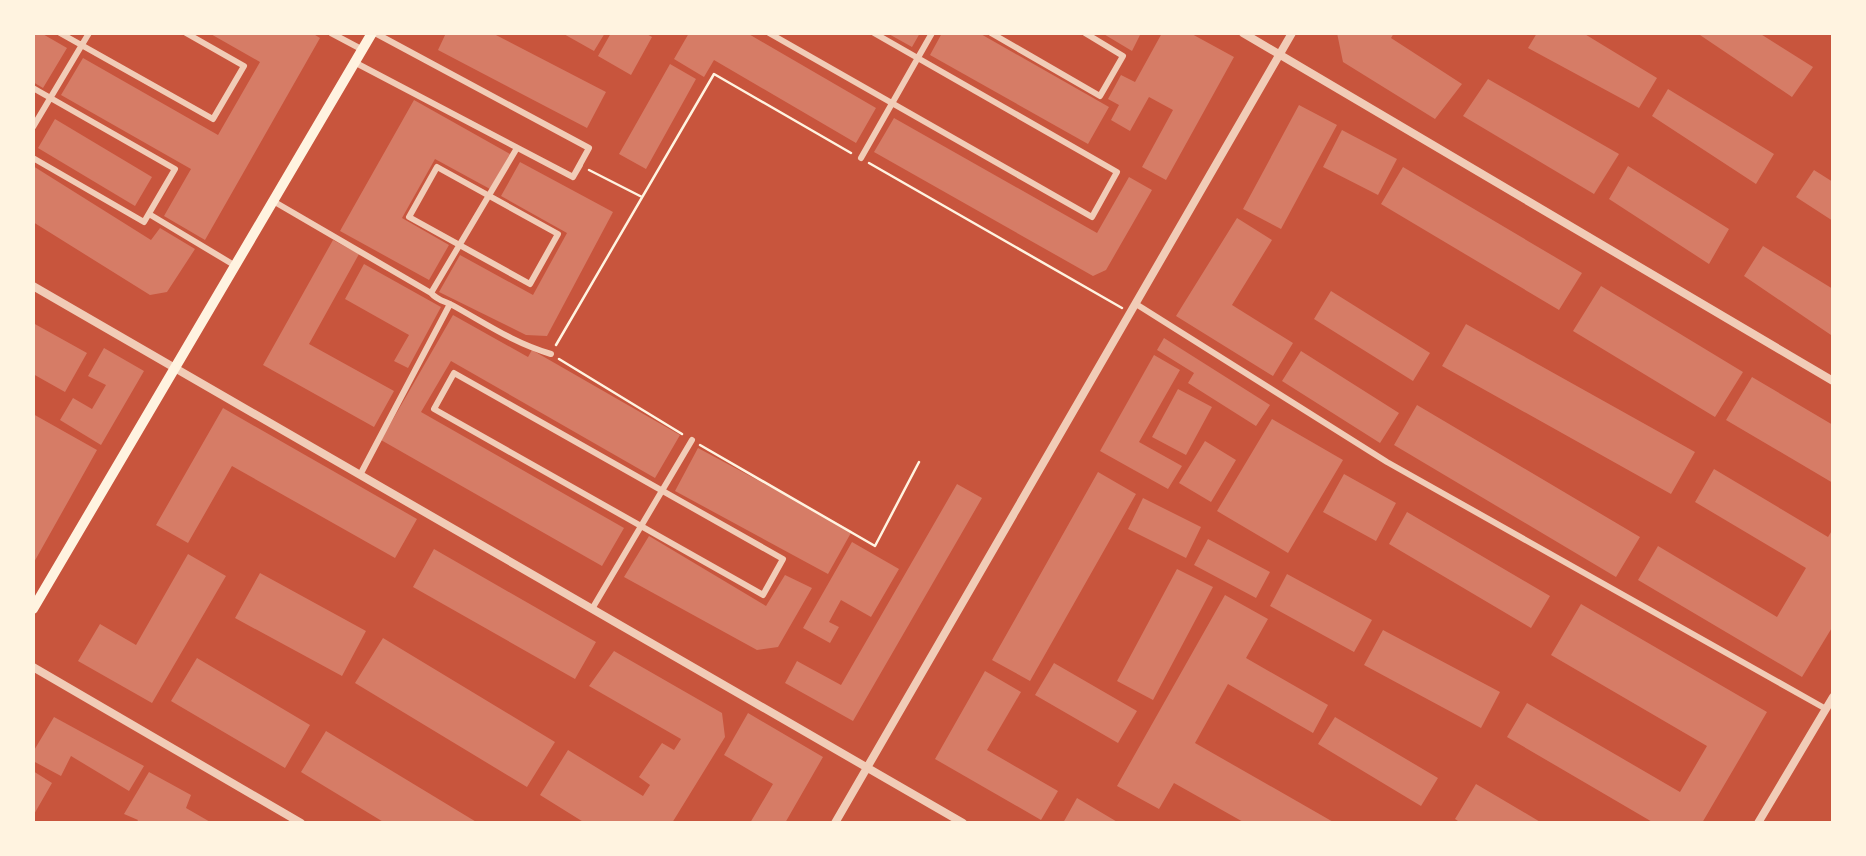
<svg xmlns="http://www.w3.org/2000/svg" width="1866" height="856" font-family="Cabin,sans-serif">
<rect width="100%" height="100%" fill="#c8553d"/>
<!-- building -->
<path fill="#d67c66" d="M33 33H41L67 48 43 88 33 82Z
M209 33H312L320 38 205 240 164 216 191 169 61 95 83 58 218 135 260 62Z
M446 33H492L606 92 587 128 438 50Z
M562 33H605L594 51Z
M611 33H645L652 37 631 75 598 56Z
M689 33H747L876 108 856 143 714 60 704 77 674 59Z
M887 33H920L912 47Z
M942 33H979L1109 107 1088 144 930 55Z
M1102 33H1141L1132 51Z
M1162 33H1190L1234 57 1166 180 1142 167 1173 110 1149 97 1130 131 1111 120 1119 105 1108 99 1121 75 1135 82Z
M1337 33H1394L1391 38 1462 84 1435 119 1343 62Z
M1537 33H1583L1657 78 1639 108 1528 48Z
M1697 33H1759L1813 67 1792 97Z
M670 64 696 79 646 169 619 154Z
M1488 79 1619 154 1594 194 1463 116Z
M1668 89 1774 154 1756 184 1652 116Z
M414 100 510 154 490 189 435 159 402 218 449 245 429 280 340 231Z
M1299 105 1337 125 1281 229 1243 209Z
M894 118 1097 233 1129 177 1152 190 1106 270 1093 276 874 152Z
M55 119 152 177 135 206 38 148Z
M1342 130 1397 159 1378 195 1323 167Z
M520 162 613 212 547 336 526 335 439 292 460 255 533 295 567 233 501 196Z
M33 166 151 240 160 228 195 249 167 292 150 295 33 222Z
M1628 166 1729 229 1709 264 1609 199Z
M1403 167 1582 273 1559 310 1381 204Z
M1814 170 1833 182V221L1796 197Z
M1237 218 1272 240 1232 305 1293 343 1273 376 1176 316Z
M333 240 359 254 309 344 394 391 374 427 263 365Z
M1763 246 1833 289 1831 335 1744 276Z
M364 264 441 307 408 368 394 361 409 335 345 299Z
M1601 286 1743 372 1715 417 1573 331Z
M1331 291 1430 353 1413 381 1314 319Z
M453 315 528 357 532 350 680 435 655 478 451 361 421 412 624 528 602 566 381 440Z
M33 323 87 353 65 392 33 374Z
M1466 324 1695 452 1671 494 1442 366Z
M1164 338 1270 405 1256 426 1188 383 1194 373 1157 350Z
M104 348 144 371 101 445 60 420 73 398 92 409 106 385 88 376Z
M1301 351 1399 413 1380 443 1282 381Z
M1154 355 1180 370 1139 442 1182 466 1168 489 1100 451Z
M1752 377 1833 425V483L1726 420Z
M1178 389 1212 407 1186 455 1152 437Z
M1417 405 1640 537 1616 577 1394 445Z
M223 408 417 519 395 558 232 466 188 543 156 525Z
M33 414 97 450 33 564 34 466Z
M1272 419 1343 460 1288 553 1217 511Z
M1205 441 1236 460 1211 502 1179 483Z
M698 448 852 531 828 574 675 491Z
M1714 469 1828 537 1833 529V626L1802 677 1638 580 1658 546 1777 617 1806 568 1695 502Z
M1098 472 1136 494 1030 681 992 660Z
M1344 474 1396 503 1376 541 1323 512Z
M957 484 982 498 853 721 785 683 797 661 841 685Z
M1143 498 1201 527 1186 558 1128 529Z
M1407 512 1550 596 1531 628 1389 544Z
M649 536 766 606 785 575 812 588 778 647 757 650 624 577Z
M1208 539 1270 572 1256 598 1194 565Z
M852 542 899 569 871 617 841 600 829 622 839 627 830 643 803 628Z
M434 549 596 642 575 679 413 587Z
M188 554 226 576 152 703 78 661 100 624 136 645Z
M1177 569 1213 587 1153 700 1117 681Z
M260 573 366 631 342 676 235 618Z
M1287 574 1372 620 1354 652 1270 606Z
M1225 595 1268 619 1246 658 1328 705 1313 733 1228 684 1195 743 1335 823H1245L1174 783 1159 809 1117 786Z
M1581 604 1767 712 1702 823H1654L1507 737 1527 703 1680 792 1707 746 1551 655Z
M1383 630 1500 692 1481 728 1364 665Z
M383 638 555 742 527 787 355 683Z
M614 651 722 713 725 737 672 823H585L540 795 568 750 643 796 650 785 639 777 662 743 674 750 681 739 589 686Z
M197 658 310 725 285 768 171 701Z
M1054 663 1137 711 1118 743 1035 695Z
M985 671 1021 692 987 750 1058 791 1041 820 935 759Z
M748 713 823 757 785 823H750L773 784 724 755Z
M54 717 144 766 129 791 71 756 61 776 33 761V752Z
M1335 717 1438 778 1421 806 1318 744Z
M326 731 478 823H385L301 772Z
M33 771 52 783 33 816Z
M149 772 191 795 186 808 212 823H136L138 820 124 814Z
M1476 784 1542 823H1461L1455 819Z
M1077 798 1119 823H1063Z"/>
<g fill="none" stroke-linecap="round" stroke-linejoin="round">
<!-- path -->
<path stroke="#fff3e0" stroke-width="2.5" d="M869 163 1122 308
M589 170 642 197
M556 345 714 74 851 153
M559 359 682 434
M700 445 875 546 919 462"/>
<!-- minor -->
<path stroke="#f1ccb7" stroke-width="6" d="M60 33 213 119 244 66 186 33
M331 33 363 50
M375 33 589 148 573 177 580 165
M769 33 1092 217 1117 172 874 33
M991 33 1100 96 1123 56 1085 33
M356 63 573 177
M33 88 175 169 144 222 33 158
M33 127 89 33
M861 158 932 33
M437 167 558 234 530 284 409 217Z
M273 201 431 293C438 301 445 301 454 306 488 325 514 343 551 354
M149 214 234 265
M431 293 517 148
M1136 304 1387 462 1826 709
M454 373 783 559 763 595 434 409Z
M360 475 450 304
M592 609 692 440"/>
<!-- tertiary -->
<path stroke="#f1ccb7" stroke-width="8" d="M1243 33 1833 381
M33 286 963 823
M33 667 301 823
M835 823 1292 33
M1758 823 1833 697"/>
<!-- primary -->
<path stroke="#fff3e0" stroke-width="10" d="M33 609 372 33"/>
</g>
<!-- border -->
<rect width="1866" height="856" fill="none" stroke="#fff3e0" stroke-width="70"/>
</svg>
